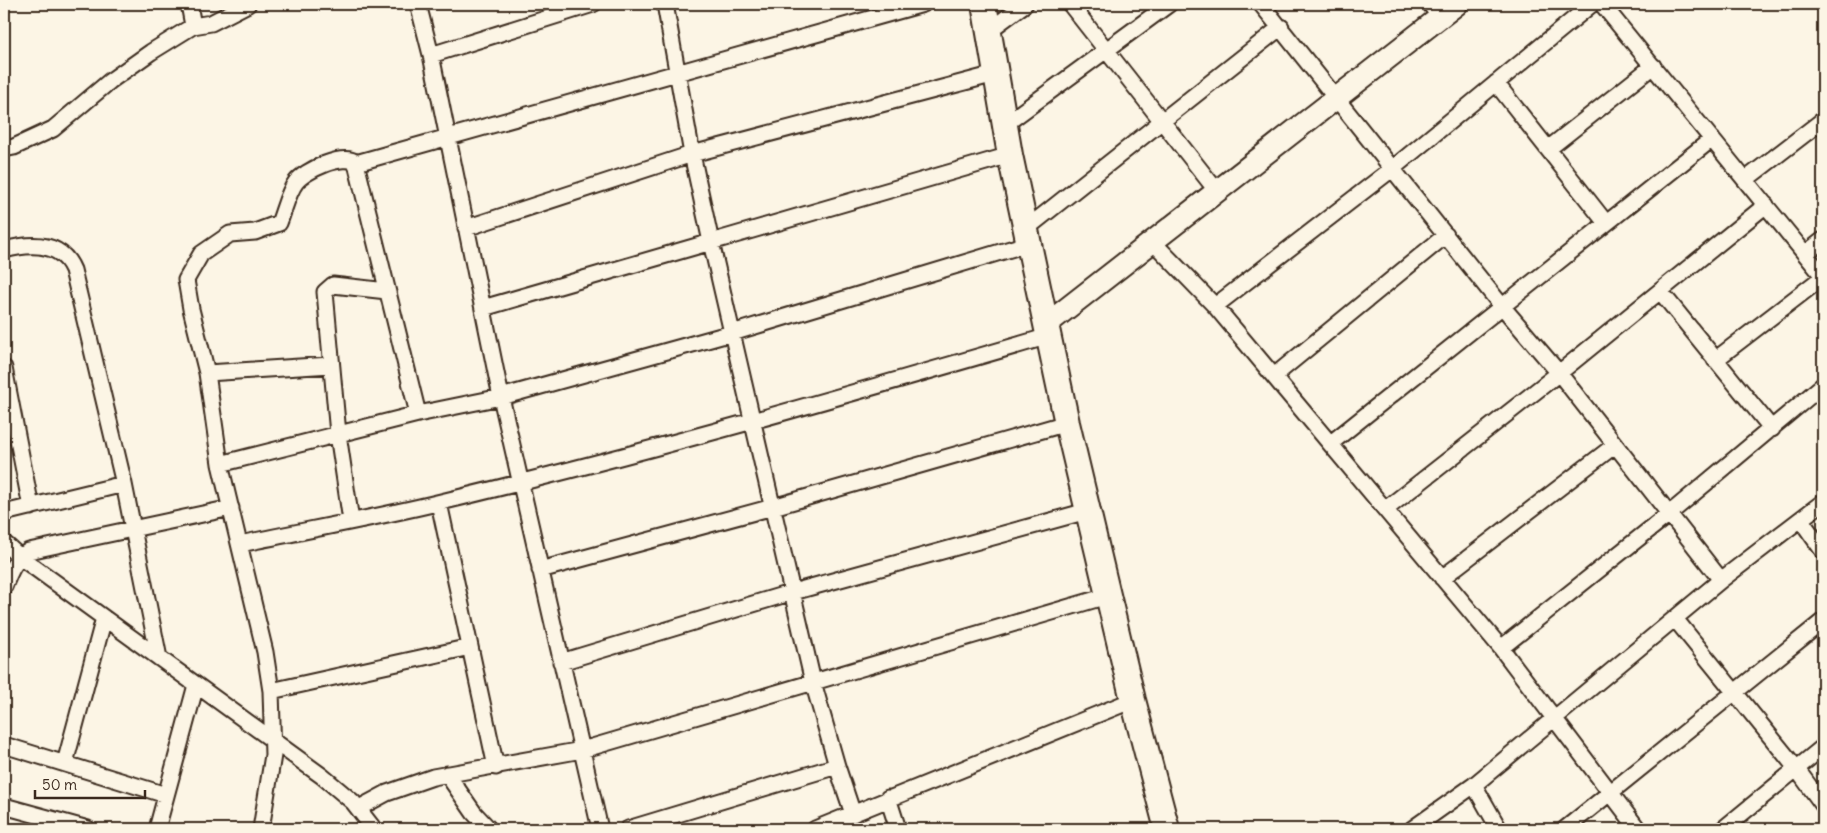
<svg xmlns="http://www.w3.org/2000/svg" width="1827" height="833" font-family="Delius,sans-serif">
<rect width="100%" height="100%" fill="#fcf5e5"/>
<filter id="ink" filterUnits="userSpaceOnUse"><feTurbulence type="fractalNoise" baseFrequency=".02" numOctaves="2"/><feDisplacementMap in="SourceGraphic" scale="10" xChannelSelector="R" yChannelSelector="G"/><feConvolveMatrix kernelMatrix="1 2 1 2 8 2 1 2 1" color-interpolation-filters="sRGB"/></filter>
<g filter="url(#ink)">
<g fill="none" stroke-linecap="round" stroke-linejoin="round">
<defs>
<path id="street" d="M189 4 193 26
M418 4 431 55
M593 4 431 55 501 397 600 829
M1070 4 1216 190
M1261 4 1501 305 1559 373 1721 580
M1430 4 1440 17
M1602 4 1823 276
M987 32 1025 4
M1496 83 1606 223
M1004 125 1169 4
M4 149 14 147 53 129 110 81 151 52 193 26 211 23 248 4
M1548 149 1653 66
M356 163 418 414
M1745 180 1823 120
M466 228 692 154 995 74
M1027 228 1281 27
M1152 241 1215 306 1501 648
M4 250C30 243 61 241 73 270L124 484 159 658
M1805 254 1823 240
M1660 291 1772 429
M1215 306 1392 169 1592 4
M483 308 711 242 692 154 665 4
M1715 360 1823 277
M4 368 31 507
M207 373 331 365
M1274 376 1446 235
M1331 443 1712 139
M220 464 418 414 501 397 732 333 1030 243
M439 503 496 767
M1386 509 1559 373 1766 205
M4 513 124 484
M1801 520 1823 551
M351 521 338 434 325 292 333 285 387 291
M4 543 20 557 322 776 353 802 374 829
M240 544C307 530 375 518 441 502 646 453 847 395 1049 336
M540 570 773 507 1067 423
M1442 578 1615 445
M4 587C10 571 14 560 29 551L231 508
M1676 620 1796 768 1823 805
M561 662 793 592 1087 511
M271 691 470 647
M4 745 166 795
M65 763 104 618
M447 774 474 813 489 829
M1474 785 1499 829
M888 798 898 829
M4 806 88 829
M359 808 387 793 433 777 582 750 1107 596
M853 814 837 766 813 682 711 242 1010 155
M157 829 196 685
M261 829 273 755 271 691 265 652 220 464 207 373 191 309 186 280 201 254 230 234 255 232 279 223C284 211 288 192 296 182 304 171 344 152 356 163L923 4
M628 829 837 766
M815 829 1133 700
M1412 829 1474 785 1721 580 1823 502
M1565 829 1823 621
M1638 829 1501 648 1669 514 1823 385
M1723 829 1823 747"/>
<path id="secondary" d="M1047 324 1457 4"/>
<path id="primary" d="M984 4 1010 155 1067 423 1133 700 1167 829"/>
</defs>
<!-- street casing -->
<use href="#street" stroke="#3b2a1e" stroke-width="19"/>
<!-- secondary casing -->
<use href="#secondary" stroke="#3b2a1e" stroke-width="25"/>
<!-- primary casing -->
<use href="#primary" stroke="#3b2a1e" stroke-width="28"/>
<!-- street -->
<use href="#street" stroke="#fcf5e5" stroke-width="15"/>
<!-- secondary -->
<use href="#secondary" stroke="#fcf5e5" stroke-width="21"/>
<!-- primary -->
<use href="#primary" stroke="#fcf5e5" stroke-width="24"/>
</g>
</g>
<!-- margin -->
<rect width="1827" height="833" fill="none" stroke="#fcf5e5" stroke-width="20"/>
<rect x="10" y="10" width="1807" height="813" fill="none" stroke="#3b2a1e" stroke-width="2" filter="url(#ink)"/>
<!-- scale -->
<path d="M35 790v8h110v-8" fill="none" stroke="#3b2a1e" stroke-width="2.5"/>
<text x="42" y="790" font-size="15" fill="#3b2a1e" stroke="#fcf5e5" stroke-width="4" paint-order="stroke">50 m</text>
</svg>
